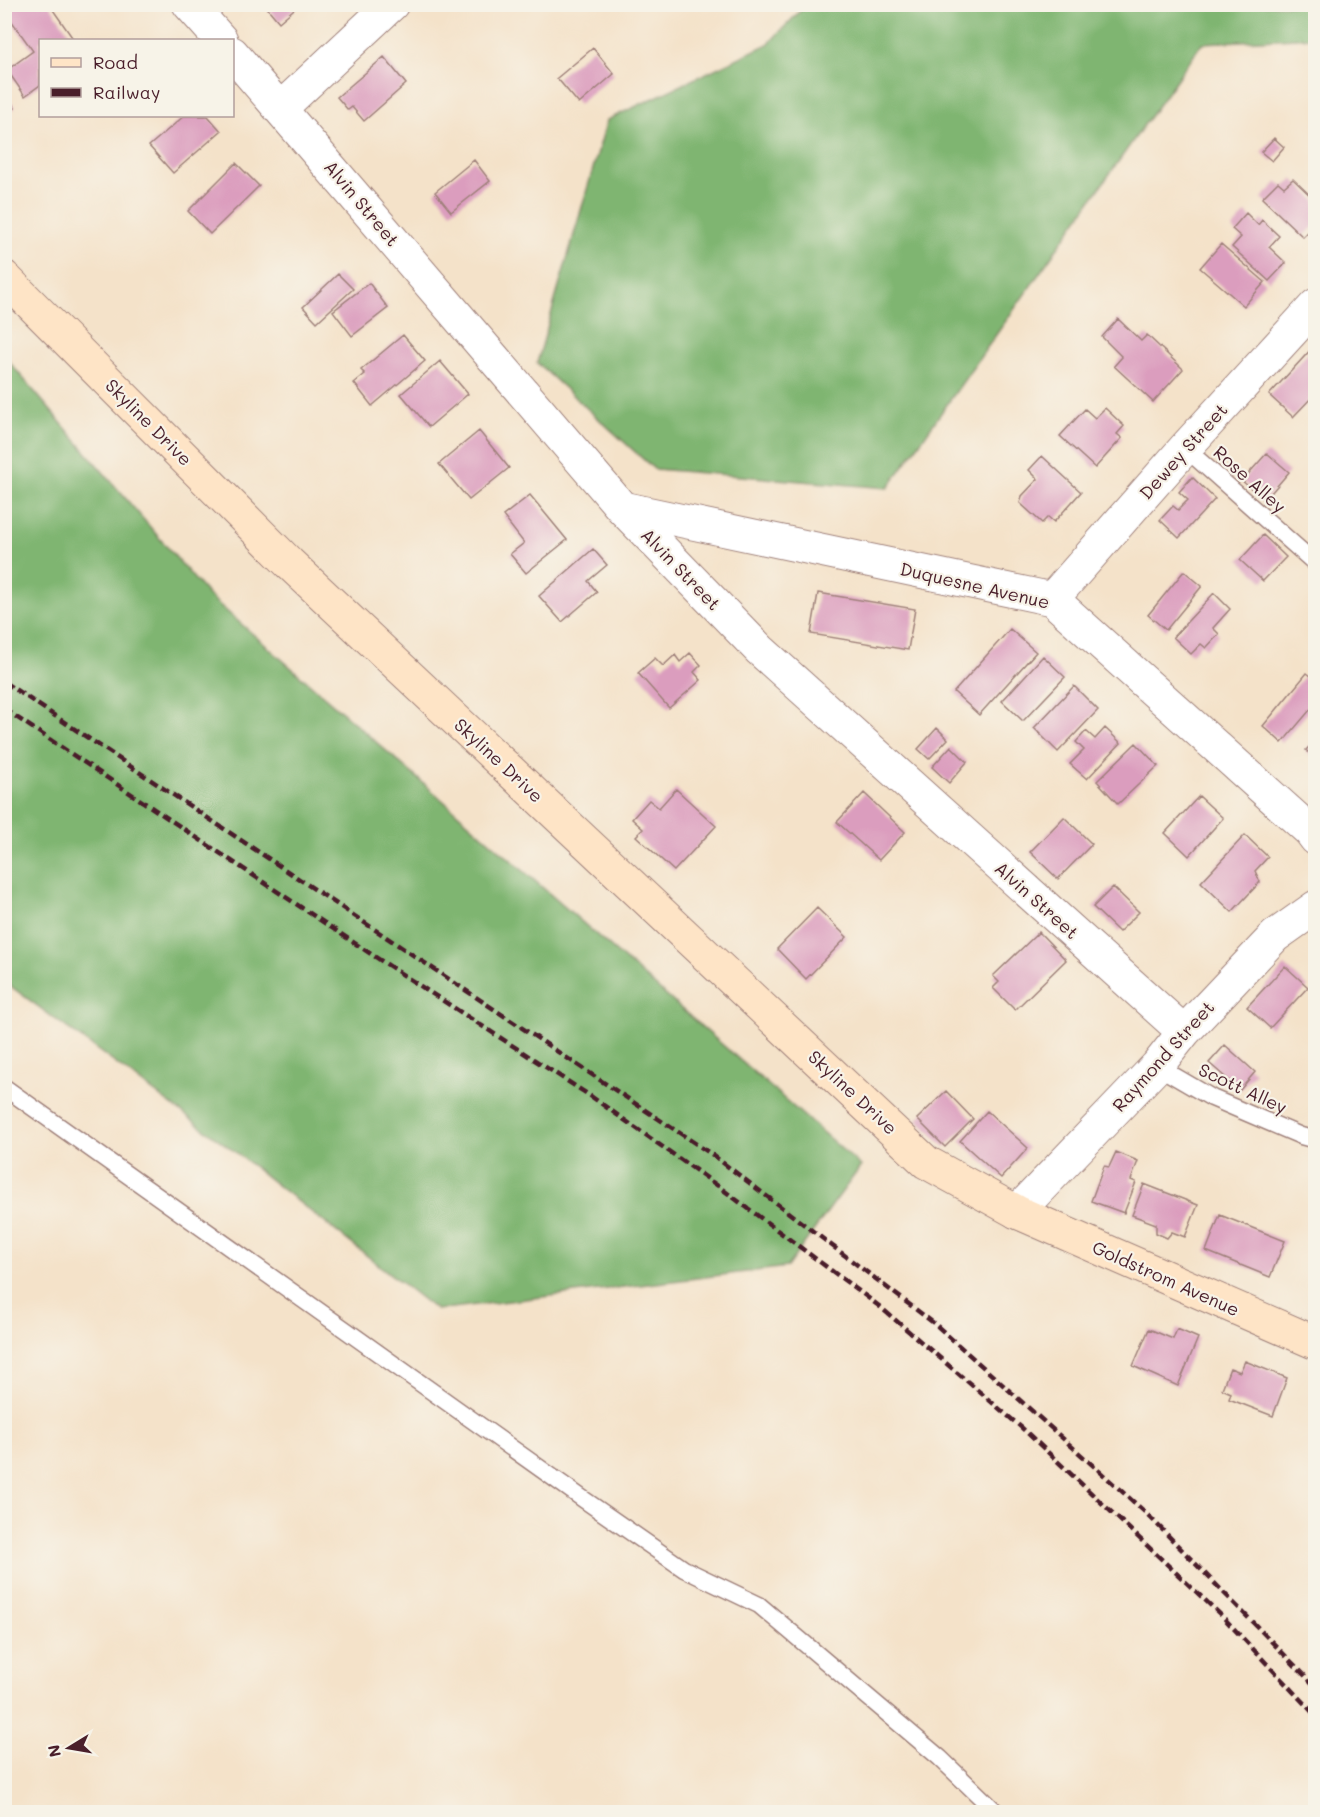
<svg xmlns="http://www.w3.org/2000/svg" width="1320" height="1817" font-family="Mali,sans-serif">
<rect width="100%" height="100%" fill="#f7f3e8"/>
<filter id="ink" filterUnits="userSpaceOnUse"><feTurbulence type="fractalNoise" baseFrequency=".0167" numOctaves="2"/><feDisplacementMap in="SourceGraphic" scale="12" xChannelSelector="R" yChannelSelector="G"/><feConvolveMatrix kernelMatrix="1 2 1 2 8 2 1 2 1" color-interpolation-filters="sRGB"/></filter>
<filter id="wash" filterUnits="userSpaceOnUse"><feTurbulence type="fractalNoise" baseFrequency=".008" numOctaves="4" result="noise"/><feDisplacementMap in="SourceGraphic" scale="24" xChannelSelector="R" yChannelSelector="G"/><feGaussianBlur stdDeviation="1.35" result="paint"/><feColorMatrix in="noise" values="0 0 0 0 0 0 0 0 0 0 0 0 0 0 0 0 0 1.4 0 .05"/><feComposite in="paint" operator="in"/></filter>
<g filter="url(#wash)">
<rect width="100%" height="100%" fill="#f4e2c9"/>
<!-- forest -->
<path fill="#7fb571" stroke="#646a4e" stroke-width="1.5" d="M806 5H1315V37L1202 43 888 488 654 469 537 363 607 120 768 44Z
M5 357 208 595 861 1166 787 1267 436 1310 230 1148 5 982Z"/>
<g id="blocks">
<!-- building -->
<path fill="#db9dbe" d="M7 4H49L74 40H40V85L25 96 7 70 33 51 11 20 4 25V7Z
M264 4H300L279 22Z
M593 48 614 74 579 104 557 78Z
M384 57 406 84 364 121 352 107 348 110 337 97Z
M4 92 15 108 4 115Z
M184 116H208L221 131 173 173 149 146Z
M1274 138 1284 147 1272 161 1261 152Z
M474 160 490 181 451 212 435 192Z
M236 163 259 186 210 234 188 211Z
M1293 179 1316 201V224L1303 237 1262 198 1278 182 1284 187Z
M1246 213 1258 225 1262 220 1279 236 1269 247 1286 263 1269 281 1232 247 1241 237 1232 229Z
M1221 244 1265 282 1244 306 1200 268Z
M338 274 353 289 317 322 303 307Z
M369 283 388 308 352 336 333 311Z
M1118 319 1141 341 1147 335 1183 369 1153 402 1114 366 1122 357 1102 337Z
M403 335 425 361 372 406 354 383 365 374 361 370Z
M1316 344V393L1293 417 1269 395Z
M440 361 468 394 429 427 401 394Z
M1105 408 1124 426 1117 434 1122 438 1095 468 1060 436 1085 409 1095 418Z
M479 431 509 468 469 500 439 464Z
M1267 453 1289 472 1265 500 1242 481Z
M1042 456 1081 492 1054 522 1048 517 1042 523 1020 503 1022 496 1038 479 1029 470Z
M1192 477 1215 499 1179 538 1160 520 1173 506 1178 510 1188 500 1179 492Z
M530 495 567 540 526 573 510 554 524 543 503 516Z
M1263 535 1286 557 1263 581 1240 560Z
M593 549 607 565 588 581 597 592 562 622 539 596Z
M1184 571 1202 586 1166 630 1148 615Z
M818 593 915 609 908 650 811 634Z
M1214 593 1230 609 1213 628 1219 634 1206 648 1201 644 1191 654 1173 637Z
M1010 629 1036 652 979 715 954 692Z
M690 653 701 665 694 672 701 680 669 708 638 673 655 658 663 666 675 655 680 662Z
M1043 656 1065 677 1023 721 1002 701Z
M1307 673 1316 680V703L1282 743 1263 726Z
M1074 686 1098 710 1058 752 1034 728Z
M937 728 948 739 929 759 918 749Z
M1105 728 1121 743 1087 779 1070 764 1084 750 1076 742 1086 731 1095 739Z
M1316 740V760L1306 750Z
M1136 743 1158 766 1118 804 1097 781Z
M951 746 967 762 949 783 932 767Z
M676 789 716 826 674 871 636 836 643 829 632 819 649 800 659 808Z
M864 793 905 832 879 860 837 822Z
M1199 796 1223 818 1189 856 1165 833Z
M1064 817 1092 844 1058 879 1030 852Z
M1245 835 1268 857 1255 871 1260 882 1232 912 1201 882Z
M1113 887 1139 912 1119 932 1093 907Z
M817 908 847 937 806 979 777 949Z
M1039 932 1066 960 1015 1010 993 988 999 982 993 976Z
M1285 966 1308 987 1270 1028 1247 1007Z
M1225 1045 1255 1072 1240 1090 1209 1063Z
M946 1091 973 1119 945 1147 917 1119Z
M987 1111 1028 1148 1001 1178 960 1141Z
M1116 1152 1138 1161 1131 1180 1136 1182 1124 1213 1091 1201 1104 1166 1109 1167Z
M1144 1184 1198 1205 1185 1237 1172 1232 1167 1238 1156 1233V1224L1132 1215Z
M1220 1215 1285 1241 1270 1277 1206 1251Z
M1149 1329 1173 1339 1177 1329 1198 1338 1178 1386 1133 1366Z
M1245 1361 1287 1378 1273 1416 1229 1399 1231 1393 1222 1389 1230 1368 1240 1372Z"/>
</g>
</g>
<g filter="url(#ink)">
<use href="#blocks" fill-opacity="0" stroke="#9f807a" stroke-width="1.5"/>
<g fill="none" stroke-linecap="round" stroke-linejoin="round">
<defs>
<path id="lane" d="M1185 448 1316 564
M1157 1066 1212 1098 1301 1136 1316 1140
M4 1087 586 1501 684 1569 759 1605 940 1758 996 1812"/>
<path id="street" d="M189 4 221 40
M232 53 622 508 760 650 1184 1032
M281 108 392 4
M622 508 1052 599 1310 831 1316 839
M1052 599 1185 448 1316 305
M1017 1212 1157 1066 1184 1032 1275 936 1316 907"/>
<path id="secondary" d="M4 277 289 563 926 1162 1017 1212 1316 1343"/>
</defs>
<!-- lane casing -->
<use href="#lane" stroke="#9f807a" stroke-width="19"/>
<!-- street casing -->
<use href="#street" stroke="#9f807a" stroke-width="35"/>
<!-- secondary casing -->
<use href="#secondary" stroke="#9f807a" stroke-width="35"/>
<!-- lane -->
<use href="#lane" stroke="#fff" stroke-width="16"/>
<!-- street -->
<use href="#street" stroke="#fff" stroke-width="33"/>
<!-- secondary -->
<use href="#secondary" stroke="#fee4c6" stroke-width="33"/>
<!-- rail -->
<path stroke="#4a1f2b" stroke-width="4.5" stroke-dasharray="9 4.5" stroke-linecap="butt" d="M4 682 714 1156 935 1324 1146 1513 1316 1687
M4 709 377 958 592 1097 718 1186 879 1306 1022 1428 1222 1616 1316 1716"/>
</g>
</g>
<g text-anchor="middle" dominant-baseline="central" stroke-width="4.5" stroke-linejoin="round" paint-order="stroke">
<!-- street labels -->
<g font-size="18" fill="#4a1f2b" stroke="#f7f3e8">
<text transform="translate(362 203) rotate(50)">Alvin Street</text>
<text transform="translate(149 422) rotate(45)">Skyline Drive</text>
<text transform="translate(1183 451) rotate(-48)">Dewey Street</text>
<text transform="translate(1250 479) rotate(42)">Rose Alley</text>
<text transform="translate(681 569) rotate(46)">Alvin Street</text>
<text transform="translate(975 585) rotate(13)">Duquesne Avenue</text>
<text transform="translate(499 760) rotate(43)">Skyline Drive</text>
<text transform="translate(1037 900) rotate(42)">Alvin Street</text>
<text transform="translate(1163 1056) rotate(-48)">Raymond Street</text>
<text transform="translate(1243 1088) rotate(25)">Scott Alley</text>
<text transform="translate(853 1092) rotate(43)">Skyline Drive</text>
<text transform="translate(1166 1278) rotate(24)">Goldstrom Avenue</text>
</g>
</g>
<!-- margin -->
<rect width="1320" height="1817" fill="none" stroke="#f7f3e8" stroke-width="24"/>
<!-- legend -->
<rect x="39" y="39" width="195" height="78" fill="#f7f3e8" stroke="#b29e9c" stroke-width="1.5"/>
<rect x="51" y="58" width="30" height="9" fill="#fee4c6" stroke="#b29e9c" stroke-width="1.5"/>
<text x="93" y="69" font-size="18" fill="#4a1f2b">Road</text>
<rect x="51" y="88" width="30" height="9" fill="#4a1f2b" stroke="#b29e9c" stroke-width="1.5"/>
<text x="93" y="99" font-size="18" fill="#4a1f2b">Railway</text>
<!-- north arrow -->
<g transform="translate(69 1748) rotate(259)" stroke="#f7f3e8" stroke-width="4.5" paint-order="stroke">
<path d="M0-4.5L10 22L0 15L-10 22Z" fill="#4a1f2b"/>
<text y="-9" font-size="16" font-weight="bold" text-anchor="middle" fill="#4a1f2b">N</text>
</g>
</svg>
